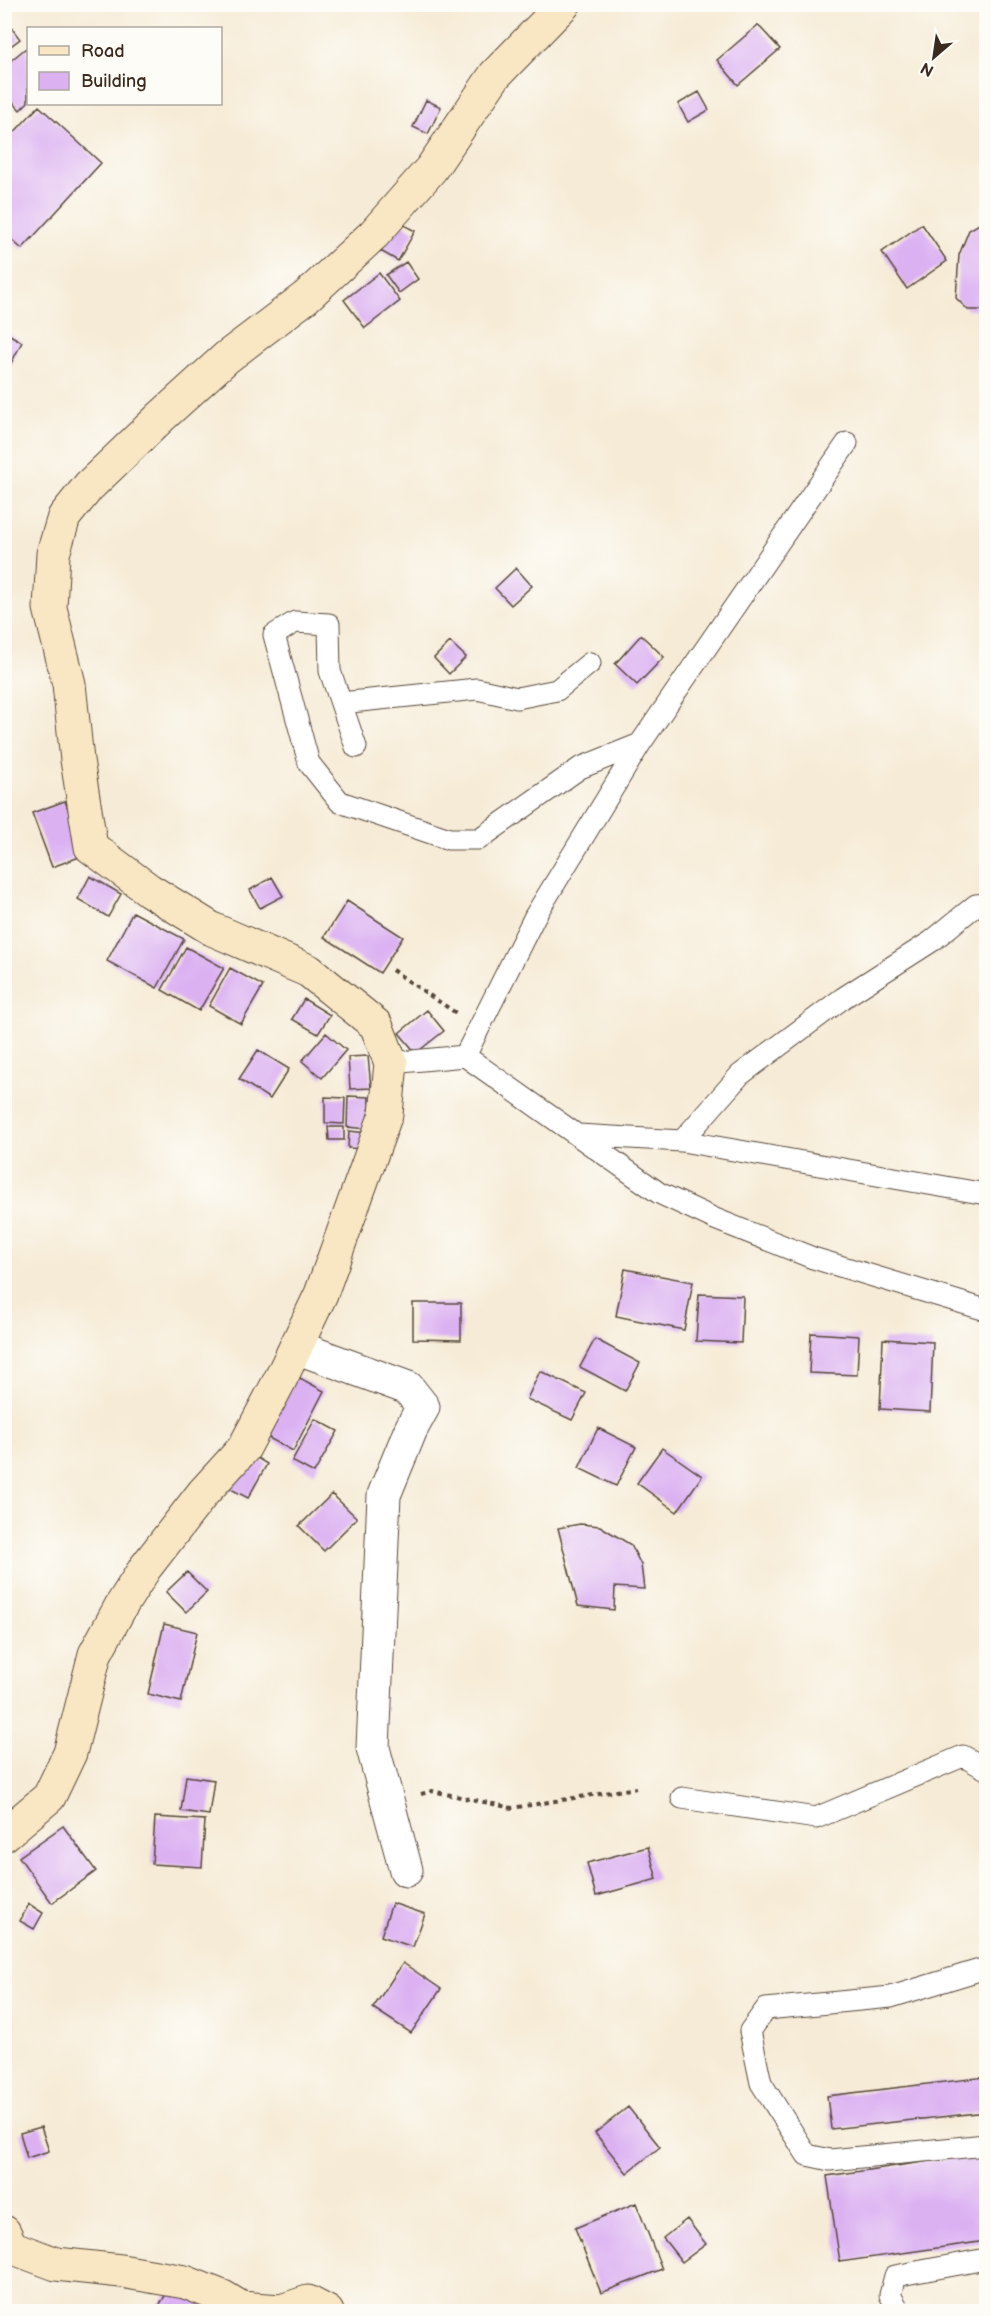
<svg xmlns="http://www.w3.org/2000/svg" width="991" height="2316" font-family="'Balsamiq Sans',sans-serif">
<rect width="100%" height="100%" fill="#fdfcf7"/>
<filter id="ink" filterUnits="userSpaceOnUse"><feTurbulence type="fractalNoise" baseFrequency=".0167" numOctaves="2"/><feDisplacementMap in="SourceGraphic" scale="12" xChannelSelector="R" yChannelSelector="G"/><feConvolveMatrix kernelMatrix="1 2 1 2 8 2 1 2 1" color-interpolation-filters="sRGB"/></filter>
<filter id="wash" filterUnits="userSpaceOnUse"><feTurbulence type="fractalNoise" baseFrequency=".008" numOctaves="4" result="noise"/><feDisplacementMap in="SourceGraphic" scale="24" xChannelSelector="R" yChannelSelector="G"/><feGaussianBlur stdDeviation="1.35" result="paint"/><feColorMatrix in="noise" values="0 0 0 0 0 0 0 0 0 0 0 0 0 0 0 0 0 1.4 0 .05"/><feComposite in="paint" operator="in"/></filter>
<g filter="url(#wash)">
<rect width="100%" height="100%" fill="#f6ebd6"/>
<g id="blocks">
<!-- building -->
<path fill="#dbb1f2" d="M7 22 20 39 4 51V25Z
M758 25 780 49 738 85 717 60Z
M26 48 28 51V102L20 110 4 92V66Z
M699 92 709 110 688 122 678 104Z
M426 100 441 107 428 134 413 127Z
M39 106 101 163 22 249 4 233V143Z
M395 220 415 231 398 261 377 249Z
M986 220V310H968L956 298 959 255 969 230Z
M922 224 947 261 907 289 882 252Z
M406 262 418 279 399 293 386 275Z
M379 273 400 301 365 328 344 300Z
M5 332 22 342 5 375Z
M516 568 532 586 511 605 495 588Z
M641 635 664 657 637 685 615 664Z
M450 642 466 657 449 674 434 658Z
M65 801 85 855 52 867 32 813Z
M90 876 121 894 108 917 78 899Z
M272 877 283 896 260 908 250 890Z
M347 901 403 937 380 973 324 937Z
M133 912 184 939 157 988 107 961Z
M186 947 224 968 199 1011 162 990Z
M230 968 263 986 241 1024 209 1006Z
M304 999 330 1015 318 1034 292 1019Z
M427 1010 444 1031 416 1053 399 1033Z
M326 1033 346 1050 322 1078 302 1061Z
M258 1050 289 1069 270 1099 239 1079Z
M368 1056 371 1088 350 1089 348 1057Z
M348 1096 369 1097 368 1129 347 1127Z
M325 1097 345 1098 344 1124 325 1123Z
M328 1127H344V1140H329Z
M349 1131 367 1133 366 1149 348 1148Z
M625 1269 693 1282 684 1330 616 1316Z
M699 1294 743 1296 741 1343 696 1341Z
M413 1303H461V1340L413 1339Z
M811 1333 859 1336 857 1375 809 1373Z
M595 1339 640 1363 625 1391 580 1367Z
M883 1339 933 1342 930 1412 880 1409Z
M540 1371 586 1393 572 1420 527 1399Z
M296 1376 324 1391 293 1451 265 1436Z
M315 1419 338 1431 314 1473 292 1461Z
M598 1428 636 1447 616 1486 579 1468Z
M662 1448 702 1476 677 1512 637 1483Z
M247 1452 267 1464 248 1498 227 1487Z
M332 1494 357 1518 324 1551 299 1526Z
M580 1524 600 1526 631 1545 641 1565 644 1589 615 1587 614 1610 578 1606 558 1528Z
M187 1572 207 1592 186 1612 166 1592Z
M164 1624 197 1632 181 1702 148 1694Z
M186 1776 214 1780 209 1815 181 1811Z
M155 1817 205 1820 202 1867 152 1864Z
M63 1826 96 1871 52 1903 19 1857Z
M648 1847 657 1879 596 1896 587 1863Z
M392 1903 425 1914 413 1947 381 1936Z
M29 1904 43 1913 34 1929 20 1921Z
M403 1963 441 1989 411 2033 373 2008Z
M986 2077V2112L831 2129 827 2096Z
M628 2107 660 2147 627 2173 595 2133Z
M41 2127 49 2151 27 2158 20 2133Z
M986 2153V2241L840 2262 827 2176Z
M636 2203 662 2269 601 2293 575 2228Z
M687 2219 706 2244 682 2262 663 2238Z
M172 2284 207 2304 202 2312H161L157 2309Z"/>
</g>
</g>
<g filter="url(#ink)">
<use href="#blocks" fill-opacity="0" stroke="#57473a" stroke-width="1.5"/>
<g fill="none" stroke-linecap="round" stroke-linejoin="round">
<defs>
<path id="lane" d="M341 703 477 689 517 698 557 690 590 663
M356 747 330 671 329 624 295 622 274 635 309 763 340 802 449 839H479L580 768 640 744
M465 1056 659 1193 715 1219 813 1258 986 1310
M391 1063 465 1056 535 916 640 744 847 443
M578 1135 682 1141 986 1194
M682 1141 740 1075 843 998 932 941 976 905 986 904
M682 1798 816 1818 963 1756 986 1769
M986 1968 891 1997 766 2009 750 2031 761 2083 807 2155 830 2160 986 2145
M900 2312 890 2295 895 2276 986 2259"/>
<path id="street" d="M296 1347 408 1388 423 1407 411 1429 384 1495 373 1748 406 1870"/>
<path id="secondary" d="M4 1835 49 1797 70 1753 95 1654 121 1606 145 1568 203 1493 244 1448 281 1378 321 1294 386 1114 391 1063 376 1025 309 971 212 929 149 890 91 847 77 760 69 684 50 608 53 554 64 517 89 486 162 416 227 357 306 297 374 234 431 169 495 75 564 4
M4 2232 11 2247 56 2264 121 2271 185 2282 223 2297 241 2308 281 2311 308 2302 327 2312"/>
</defs>
<!-- lane casing -->
<use href="#lane" stroke="#57473a" stroke-width="23"/>
<!-- street casing -->
<use href="#street" stroke="#57473a" stroke-width="35"/>
<!-- secondary casing -->
<use href="#secondary" stroke="#57473a" stroke-width="35"/>
<!-- path -->
<path stroke="#57473a" stroke-width="4" stroke-dasharray="4.5 4.5" stroke-linecap="butt" d="M392 970 456 1013
M421 1794 432 1791 512 1808 636 1788"/>
<!-- lane -->
<use href="#lane" stroke="#fff" stroke-width="21"/>
<!-- street -->
<use href="#street" stroke="#fff" stroke-width="33"/>
<!-- secondary -->
<use href="#secondary" stroke="#f9e7c3" stroke-width="33"/>
</g>
</g>
<!-- margin -->
<rect width="991" height="2316" fill="none" stroke="#fdfcf7" stroke-width="24"/>
<!-- legend -->
<rect x="27" y="27" width="195" height="78" fill="#fdfcf7" stroke="#afa8a0" stroke-width="1.5"/>
<rect x="39" y="46" width="30" height="9" fill="#f9e7c3" stroke="#afa8a0" stroke-width="1.5"/>
<text x="81" y="57" font-size="18" fill="#3b2a1e">Road</text>
<rect x="39" y="72" width="30" height="18" fill="#dbb1f2" stroke="#afa8a0" stroke-width="1.5"/>
<text x="81" y="87" font-size="18" fill="#3b2a1e">Building</text>
<!-- north arrow -->
<g transform="translate(934 57) rotate(209)" stroke="#fdfcf7" stroke-width="4.5" paint-order="stroke">
<path d="M0-4.5L10 22L0 15L-10 22Z" fill="#3b2a1e"/>
<text y="-9" font-size="16" font-weight="bold" text-anchor="middle" fill="#3b2a1e">N</text>
</g>
</svg>
